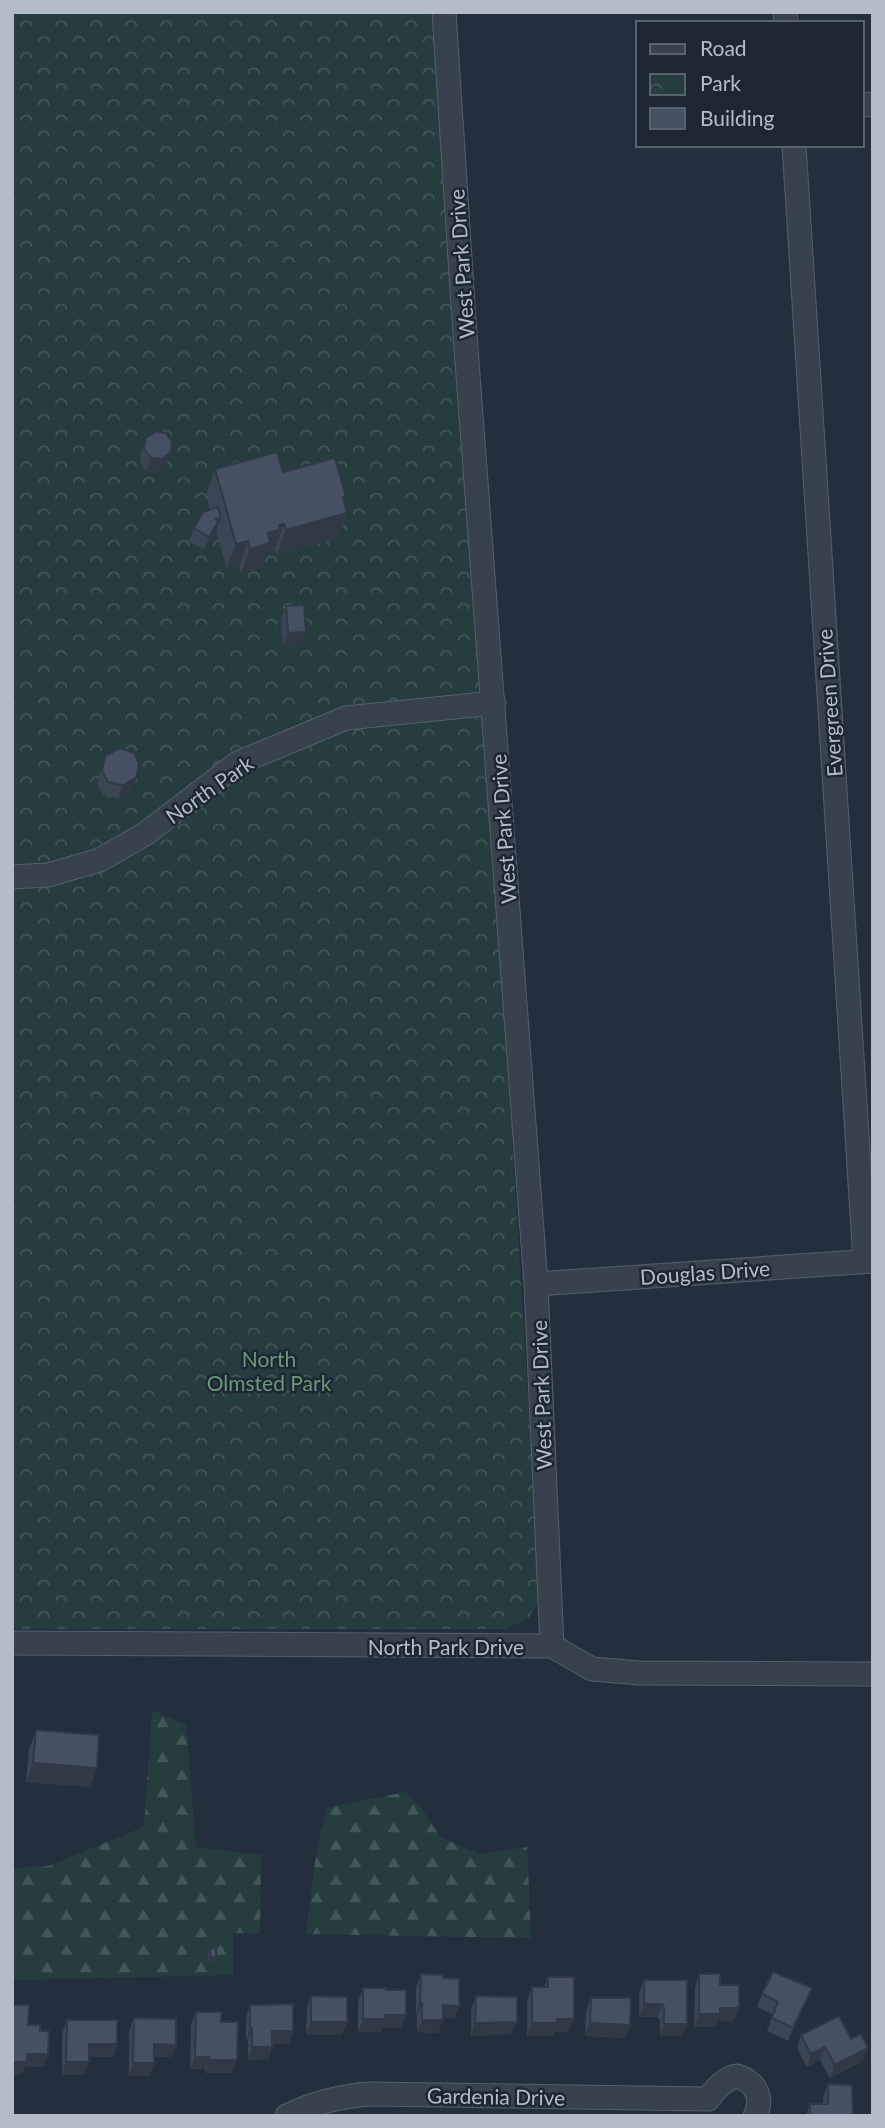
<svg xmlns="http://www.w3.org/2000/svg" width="885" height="2128" font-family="Lato,sans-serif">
<defs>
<pattern id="forest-firs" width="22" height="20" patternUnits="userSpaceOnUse" patternTransform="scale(1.75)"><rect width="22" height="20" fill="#263c3f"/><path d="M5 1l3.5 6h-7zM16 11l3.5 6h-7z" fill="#435659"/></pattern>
<pattern id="park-crowns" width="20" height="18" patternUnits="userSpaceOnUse" patternTransform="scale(1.75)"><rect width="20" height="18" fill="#263c3f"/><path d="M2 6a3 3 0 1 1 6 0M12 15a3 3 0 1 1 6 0" fill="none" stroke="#435659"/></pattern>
</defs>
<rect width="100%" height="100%" fill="#242f3e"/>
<!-- forest -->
<path fill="url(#forest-firs)" d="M152 1710 186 1725 196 1847 261 1855 260 1934 233 1933V1975L12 1980V1868L48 1866 144 1827Z
M405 1792 422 1809 440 1837 479 1854 527 1847 531 1938 306 1934 316 1855 327 1808Z"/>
<!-- park -->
<path fill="url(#park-crowns)" d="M12 12H433L490 782 539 1576 538 1602 528 1619 505 1629H12Z"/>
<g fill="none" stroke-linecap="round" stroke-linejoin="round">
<defs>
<path id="minor" d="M444 12 465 335 536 1284 552 1646
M785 12 786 23
M862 105 873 104
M794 145 865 1261
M12 877 48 875 100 860 145 834 238 763 346 718 494 703
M536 1284 873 1261
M12 1643 552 1646 592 1669 640 1673 873 1674
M287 2116C313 2103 341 2096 370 2094L708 2099C717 2088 723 2079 737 2076 756 2082 764 2098 755 2116"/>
</defs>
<!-- minor casing -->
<use href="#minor" stroke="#565f6c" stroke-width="25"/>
<!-- minor -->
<use href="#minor" stroke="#38414e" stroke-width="23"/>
</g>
<!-- wall -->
<path fill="#3b4654" d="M146 438 171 452 166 465 158 472 146 471 140 462 141 451Z
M215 469 283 472 344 501 347 513 338 538 277 555 275 549H273L271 555 265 556 261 568 241 573 239 566 227 569 216 531H215L204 550 189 541 194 528 210 510 206 494Z
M286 606 301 645 283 646 281 619Z
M105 756 136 778 131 791 118 798 103 795 97 783Z
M36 1730 97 1768 90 1787 26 1782 29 1750Z
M210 1948 216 1957 214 1964H208V1955Z
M421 1974 443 1978 459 2006 454 2018H443L438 2033 417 2032V2016H416V1987Z
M699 1974 720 1985 734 2021 718 2020 715 2027H694L695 1987Z
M548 1977 569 2032H554L552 2036H527V2000L532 1987H544Z
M644 1980H687L682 2036H660V2021L658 2017H639V1993Z
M363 1988 386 1990 406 2015 401 2028H382L381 2032H358V2001Z
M762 1994 807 2001 788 2041 767 2031 773 2014 757 2007Z
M311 1996 347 2022 342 2035H306L307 2009Z
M476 1996 512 2034 471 2036V2009Z
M591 1998 626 2038 585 2036 586 2011Z
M250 2005 293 2031 289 2044H272V2047L268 2060H248V2041H246V2018Z
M196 2012 221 2022 232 2073H205V2069H190L191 2025Z
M134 2018 176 2045 171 2057H154V2063L149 2076H129V2031Z
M67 2020 117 2044 113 2057H89V2062L84 2075H62V2033Z
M801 2035 863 2061 830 2078 820 2060 807 2067 797 2048Z
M828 2084 853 2116H806L810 2104H823V2097Z"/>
<!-- shaded-wall -->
<path fill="#303945" d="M171 452 166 465 158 472 146 471 151 458Z
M343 497H346L339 515 347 513 338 538 277 555 286 530Z
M221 518 216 531H215L204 550 216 519Z
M284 524 275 549H273L271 555 265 556 261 568 241 573 250 549 268 533 279 525Z
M248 541 239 566 227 569 236 544Z
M306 632 301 645 283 646 288 633Z
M136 778 131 791 118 798 123 785Z
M33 1763 97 1768 90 1787 26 1782Z
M210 1957H216L214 1964H208Z
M812 1988 807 2001 788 2041 793 2028Z
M420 2003H422L417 2016H416Z
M644 2004H662L658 2017H639Z
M443 2005 459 2006 454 2018H438Z
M720 2008H739L734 2021 718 2020 715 2027H694L699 2014Z
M385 2015H406L401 2028H382L381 2032H358L363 2019Z
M557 2019H574L569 2032H554L552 2036H527L532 2023Z
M422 2020H443L438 2033 417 2032Z
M311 2022H347L342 2035H306Z
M517 2022 512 2034 471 2036 475 2023Z
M590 2023 630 2025 626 2038 585 2036Z
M664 2024H687L682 2036H660Z
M250 2028H252L248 2041H246Z
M272 2031H293L289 2044H268Z
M89 2044H117L113 2057H84Z
M154 2044 176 2045 171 2057H149Z
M252 2047H272L268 2060H248Z
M825 2047 820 2060 807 2067 811 2054Z
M868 2048 863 2061 830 2078 835 2065Z
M27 2054H48L44 2067H25L22 2075H12V2062Z
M195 2057H209L205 2069H190Z
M209 2060H237L232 2073H205Z
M66 2062H89L84 2075H62Z
M133 2063H154L149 2076H129Z"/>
<!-- building -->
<path fill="#455162" stroke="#303945" stroke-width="2" d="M155 432 166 433 172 442 171 452 162 459 151 458 144 449 146 438Z
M277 452 283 472 335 458 346 497H343L347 513 286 530 284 524 279 525 280 530 268 533 270 543 250 549 248 541 236 544 215 469Z
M218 507 221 518 216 519 218 522 209 537 194 528 203 512Z
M304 605 306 632 288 633 286 606Z
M120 748 134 753 139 763 136 778 123 785 108 782 102 770 105 756Z
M36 1730 99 1735 97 1768 33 1763Z
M210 1948H216V1957H210Z
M773 1972 812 1988 793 2028 772 2018 778 2002 762 1994Z
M421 1974 443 1975V1978L459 1979V2006L443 2005V2020H422V2003H420Z
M699 1974H720V1985H739V2008H720V2014H699Z
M548 1977H574V2019H557V2023H532V1987H548Z
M644 1980H687V2024H664V2008L662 2004H644Z
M363 1988H386V1990H406V2015H385V2019H363Z
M311 1996 347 1997V2022H311Z
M476 1996 517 1997V2022L475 2023Z
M591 1998H631L630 2025 590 2023Z
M293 2004V2031H272V2047H252V2028H250V2005Z
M12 2005H29L28 2025H40V2031H49L48 2054H27V2062H12Z
M196 2012H221V2022H238L237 2060H209V2057H195Z
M839 2016 851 2039 861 2034 868 2048 835 2065 825 2047 811 2054 801 2035Z
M134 2018 176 2019V2045L154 2044V2063H133Z
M67 2020H117V2044H89V2062H66Z
M828 2084 852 2085 853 2116H810V2104H828Z"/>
<g text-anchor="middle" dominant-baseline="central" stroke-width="5" stroke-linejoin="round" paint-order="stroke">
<!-- street labels -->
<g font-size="21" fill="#b4bcc9" stroke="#1d2633">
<text transform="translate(461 264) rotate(-94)">West Park Drive</text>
<text transform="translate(829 703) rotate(-94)">Evergreen Drive</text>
<text transform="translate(209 789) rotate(-35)">North Park</text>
<text transform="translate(503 829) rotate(-94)">West Park Drive</text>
<text transform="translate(705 1272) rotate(-4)">Douglas Drive</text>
<text transform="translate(541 1395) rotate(-92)">West Park Drive</text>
<text x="446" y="1646">North Park Drive</text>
<text transform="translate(496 2096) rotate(1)">Gardenia Drive</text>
</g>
<!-- park labels -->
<g font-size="21" fill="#6b9a76" stroke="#1d2633">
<text x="269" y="1358">North<tspan x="269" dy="24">Olmsted Park</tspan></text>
</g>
</g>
<!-- border -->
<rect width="885" height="2128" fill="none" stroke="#b4bcc9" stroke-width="28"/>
<!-- legend -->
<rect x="636" y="21" width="228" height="126" fill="#1d2633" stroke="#59626f" stroke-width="2"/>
<rect x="650" y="44" width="35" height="10" fill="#38414e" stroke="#59626f" stroke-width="2"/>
<text x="700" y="56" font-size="21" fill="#b4bcc9">Road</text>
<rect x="650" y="74" width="35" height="21" fill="url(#park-crowns)" stroke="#59626f" stroke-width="2"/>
<text x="700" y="91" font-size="21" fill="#b4bcc9">Park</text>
<rect x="650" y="108" width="35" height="21" fill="#455162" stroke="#59626f" stroke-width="2"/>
<text x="700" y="126" font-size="21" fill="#b4bcc9">Building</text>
</svg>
